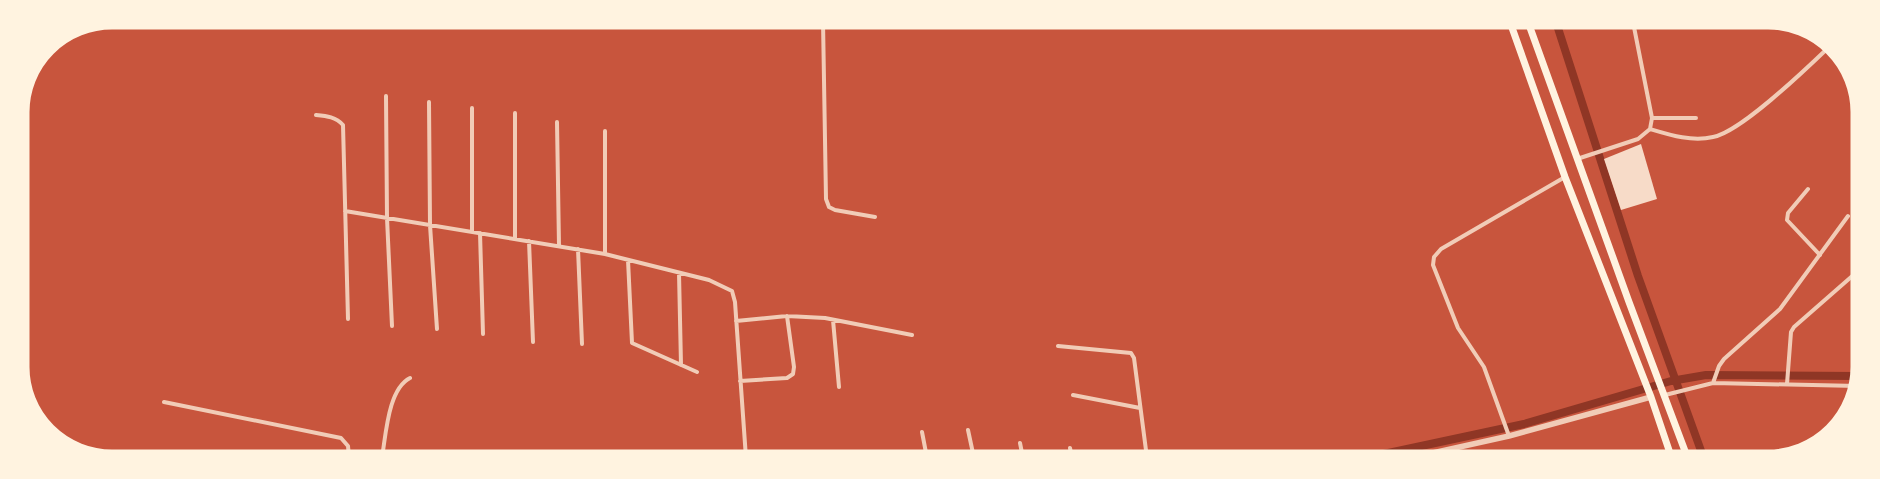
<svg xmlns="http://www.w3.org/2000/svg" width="1880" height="479" font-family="Jost,sans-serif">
<rect width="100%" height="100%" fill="#c8553d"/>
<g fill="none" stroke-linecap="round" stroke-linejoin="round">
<!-- canal -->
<path stroke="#8f3625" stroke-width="8" d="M1556 22 1638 276 1704 459
M1365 458 1524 424 1671 381 1706 375 1858 376"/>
</g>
<!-- building -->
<path fill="#f7dbc8" d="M1641 144 1657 199 1621 210 1604 159Z"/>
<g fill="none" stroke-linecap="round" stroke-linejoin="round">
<!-- minor -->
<path stroke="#f1ccb7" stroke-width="4" d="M823 21 826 199 829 207 835 210 875 217
M386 96 387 218 392 326
M429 102 430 225 437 329
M515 113V239
M316 115C327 116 336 117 343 125L348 319
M1652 118H1696
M557 122 559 246
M1650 129C1670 135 1692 142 1713 137 1741 132 1807 68 1830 46
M1577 159 1638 139 1650 129 1652 118 1633 22
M1808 189 1788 213 1787 220 1820 255
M345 211 605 254 709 280 732 291 735 302 746 458
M472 232V108
M480 233 483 334
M529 241 533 342
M578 249 582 344
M605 254V131
M628 260 632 343 697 372
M679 273 681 365
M833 320 839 387
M736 321 787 316 825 318 912 335
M1058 346 1131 353 1134 358 1147 458
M740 381 787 378 793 374 794 367 787 316
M1713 383 1719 366 1724 359 1780 309 1848 216
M1787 384 1791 332 1794 327 1858 271
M1073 395 1140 408
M1665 395 1713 383 1858 386
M164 402 341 438 348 446 349 457
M968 430 974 458
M922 432 927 458
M1509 436 1484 367 1458 328 1433 265 1434 257 1441 249 1565 177
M1020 443 1023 458
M1070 448 1072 458
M382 457C386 435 388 389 410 378"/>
<!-- tertiary -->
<path stroke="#f1ccb7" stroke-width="5.5" d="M1410 458 1509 436 1651 397"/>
<!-- primary -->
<path stroke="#fff3e0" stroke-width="7" d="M1510 22 1565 177 1651 397 1672 459
M1528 22 1629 302 1688 459"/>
</g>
<!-- crop -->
<path d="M0 0H1880V479H0ZM112 27H1768A85 85 0 0 1 1853 112V367A85 85 0 0 1 1768 452H112A85 85 0 0 1 27 367V112A85 85 0 0 1 112 27Z" fill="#fff3e0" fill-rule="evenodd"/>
<path fill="none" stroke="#fff3e0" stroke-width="5" d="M112 27H1768A85 85 0 0 1 1853 112V367A85 85 0 0 1 1768 452H112A85 85 0 0 1 27 367V112A85 85 0 0 1 112 27Z"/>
</svg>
